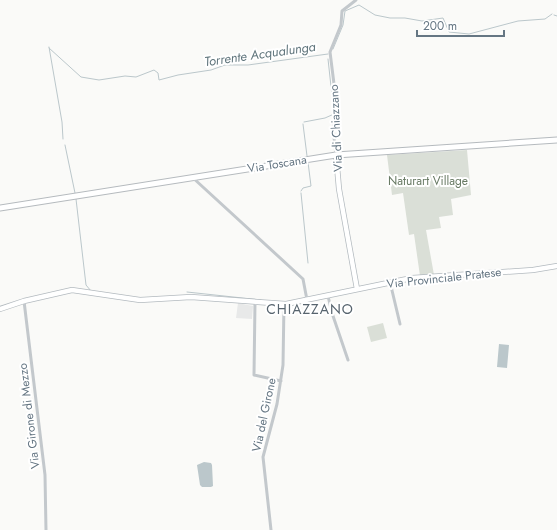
<svg xmlns="http://www.w3.org/2000/svg" width="557" height="530" font-family="Jost,sans-serif">
<rect width="100%" height="100%" fill="#fafaf8"/>
<!-- built -->
<path fill="#e8e9e9" d="M238 303 253 306 252 319 236 318Z"/>
<!-- green -->
<path fill="#dadfd7" d="M467 150 471 195 451 199 453 215 439 217 441 228 426 230 434 275 420 276 414 234 409 235 403 193 392 195 387 155Z
M383 323 387 338 371 342 367 327Z"/>
<!-- water -->
<path fill="#bbc7cb" d="M499 344 509 345 507 368 497 367Z
M204 462 211 463 212 465 213 486 211 487H202L200 485 197 465Z"/>
<g fill="none" stroke-linecap="round" stroke-linejoin="round">
<!-- stream -->
<path stroke="#bbc7cb" stroke-width="1" d="M554 15 557 16
M49 47 62 122 63 139
M49 48 81 77 99 80 125 76 136 77 154 70 158 73 159 80 178 75 211 70 225 65H248L328 54
M333 49 343 25 345 11 359 5 375 15 390 18H405L422 21 443 18 449 32 469 34 518 21 545 19 552 14
M304 122 325 118 334 114 328 59
M303 124 307 156
M65 145 75 193
M301 191 303 188 311 186 308 162
M301 193 308 263
M76 199 86 285 91 291
M187 292 261 300"/>
<defs>
<path id="secondary" d="M336 155 339 189 357 289
M0 309 24 301 72 290 140 300 191 297 286 304 412 278 533 270 557 266"/>
<path id="primary" d="M0 208 336 155 557 140"/>
</defs>
<!-- secondary casing -->
<use href="#secondary" stroke="#b3babf" stroke-width="6"/>
<!-- primary casing -->
<use href="#primary" stroke="#b5babe" stroke-width="7"/>
<!-- street -->
<path stroke="#c3c8cc" stroke-width="3" d="M336 155 333 128 337 108 330 52 341 25 342 11 356 0
M192 177 303 279 307 300
M390 282 400 324
M328 296 332 313 348 360
M24 301 45 475 46 530
M255 302 254 375 281 381
M271 530 263 457 277 404 283 365 284 304"/>
<!-- secondary -->
<use href="#secondary" stroke="#fff" stroke-width="4.5"/>
<!-- primary -->
<use href="#primary" stroke="#fff" stroke-width="5"/>
</g>
<g text-anchor="middle" dominant-baseline="central" stroke-width="4" stroke-linejoin="round" paint-order="stroke">
<!-- street labels -->
<g font-size="12" fill="#657683" stroke="#fff">
<text transform="translate(336 128) rotate(-93)">Via di Chiazzano</text>
<text transform="translate(277 164) rotate(-9)">Via Toscana</text>
<text transform="translate(444 278) rotate(-6)">Via Provinciale Pratese</text>
<text transform="translate(264 415) rotate(-78)">Via del Girone</text>
<text transform="translate(29 416) rotate(-97)">Via Girone di Mezzo</text>
</g>
<!-- park labels -->
<g font-size="12" fill="#687a64" stroke="#fff">
<text x="428" y="181">Naturart Village</text>
</g>
<!-- water labels -->
<g font-size="13" font-style="italic" fill="#60757c" stroke="#fff">
<text transform="translate(260 54) rotate(-8)">Torrente Acqualunga</text>
</g>
<!-- quarter labels -->
<g font-size="14" letter-spacing="1" fill="#57646e" stroke="#fff">
<text x="310" y="309">CHIAZZANO</text>
</g>
</g>
<!-- scale -->
<path d="M417 30v6h87v-6" fill="none" stroke="#657683" stroke-width="2"/>
<text x="423" y="30" font-size="12" fill="#657683" stroke="#ffffff" stroke-width="3" paint-order="stroke">200 m</text>
</svg>
